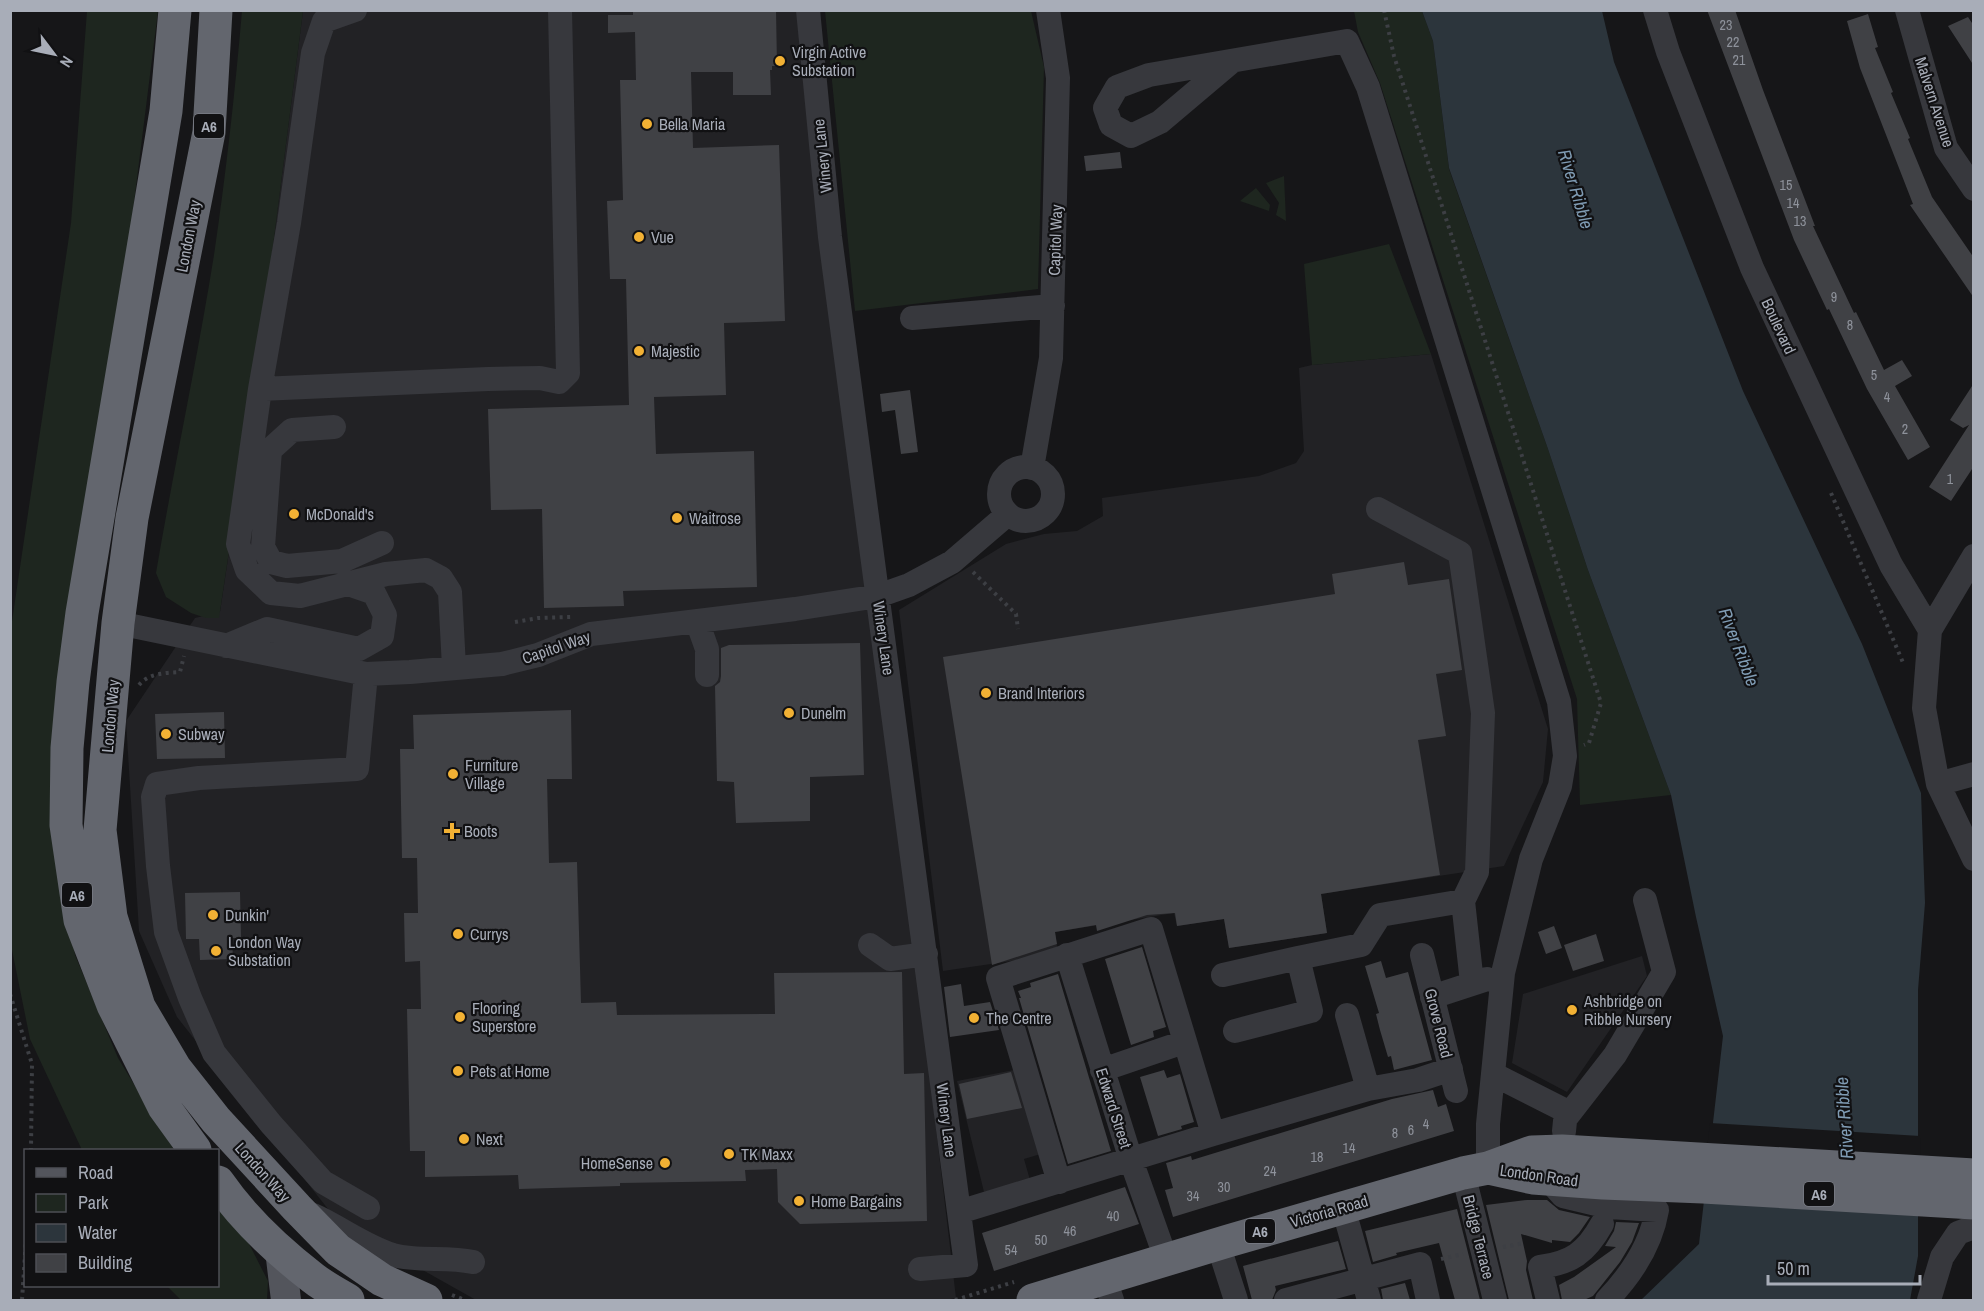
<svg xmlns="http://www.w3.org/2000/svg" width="1984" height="1311" font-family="'Archivo Narrow',sans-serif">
<rect width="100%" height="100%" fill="#161618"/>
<!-- built -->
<path fill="#222225" d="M303 11H804L956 1298 944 1300H476L339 1223 177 1017 139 931 126 721 195 618 220 612 263 324Z
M1431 354 1548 729 1543 782 1504 866 1321 894 1327 933 1229 948 1224 919 1177 926 1174 913 1055 932 1058 954 943 971 899 610 1006 544 1044 534 1077 531 1103 516 1102 498 1259 476 1296 463 1304 451 1299 368 1312 365Z
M1642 956 1647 976 1567 1092 1512 1063 1523 994Z
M1019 1069 1044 1153 1024 1159 1030 1180 984 1192 957 1081Z"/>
<!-- green -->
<path fill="#1e261f" d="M87 11H158L121 306 57 858 75 955 118 1058 174 1150H82L30 1039 10 940 11 628 71 223Z
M242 11H303L263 324 219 618H206L191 613 166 597 156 573C174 467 197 361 214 255 226 174 235 92 242 11Z
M825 11H1031L1044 67 1038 289 855 311Z
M1354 11H1422L1433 41 1449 169 1548 449 1588 570 1671 795 1580 805 1577 699 1380 83 1358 32Z
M1284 176 1286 221 1276 215 1279 203 1266 183Z
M1256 188 1270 205 1269 211 1240 201Z
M1389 244 1431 354 1312 365 1304 264Z
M218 1206 243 1232 268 1281 267 1300H181L167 1286H218Z"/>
<!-- water -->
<path fill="#2c353c" d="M1422 11H1602L1614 62 1743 391 1862 644 1921 793 1925 903 1918 990V1256L1910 1300H1641L1699 1244 1723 1036 1696 917 1671 795 1588 570 1548 449 1449 168 1433 41Z"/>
<!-- pier -->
<path fill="#161618" d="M1710 1123 1920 1136 1921 1214 1701 1200Z"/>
<!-- building -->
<path fill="#404145" d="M633 10H776L777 66H772V70H770L771 95H733V72H691L693 148 779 145 785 321 724 323 726 395 654 397 656 454 754 451 757 587 623 591 624 606 544 608 542 509 491 510 488 409 629 405 626 279H610L607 201 623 200 620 80H636L635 32 608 33V15H633Z
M1707 10H1735L1763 90 1815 226H1813L1854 313 1856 312 1884 370 1902 360 1912 376 1895 386 1930 447 1908 460 1867 389 1829 309 1827 310 1794 240Z
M1868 14 1878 47 1875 48 1893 92 1891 93 1910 138 1908 139 1932 197 1974 258V298L1910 205 1913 204 1860 68 1847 21Z
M1968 17 1974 26V66L1948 26Z
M1120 152 1122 168 1086 171 1084 156Z
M1974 383V466L1951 501 1929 487 1969 425 1963 428 1950 420Z
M910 390 918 452 901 454 895 410 882 412 880 394Z
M1404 562 1408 585 1449 579 1462 670 1436 674 1446 736 1418 740 1440 875 1321 894 1327 933 1229 948 1224 919 1177 926 1175 913 1147 915 1097 931 1096 925 1055 932 1057 944 992 965 943 657 1335 594 1332 574Z
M860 643 864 775 810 777V821L736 823 734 782 717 781 715 686 720 682 721 676V648L729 645Z
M571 710 572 779H547L549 863 577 862 581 1003 616 1002 617 1015 775 1014 774 973 902 972 904 1074 924 1073 927 1221 800 1224 778 1202 777 1169 745 1170 746 1181 620 1183V1186L519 1189 518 1175 425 1177V1151H410L407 1009H421L420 961 405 962 404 913H418L417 858H402L400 749H414L413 715Z
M224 712 225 758 157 759 155 714Z
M240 892 241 938H232L233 959 200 960 199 939H186L185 893Z
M1554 926 1562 948 1546 954 1538 932Z
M1596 934 1604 961 1573 971 1564 945Z
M1142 947 1166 1027 1153 1031 1154 1037 1131 1045 1105 959Z
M1381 961 1386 978 1408 972 1432 1060 1394 1070 1391 1056 1388 1057 1380 1030 1376 1014 1379 1013 1365 966Z
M1058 974 1111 1151 1068 1164 1019 998H1021L1018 991 1031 987 1030 983Z
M961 984 964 1006 990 1002 999 1030 950 1037 944 987Z
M1164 1070 1167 1078 1180 1074 1194 1122 1181 1126 1182 1129 1158 1136 1140 1077Z
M1011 1072 1022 1108 967 1119 959 1084Z
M1433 1090 1438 1107 1446 1104 1454 1131 1173 1217 1165 1190 1173 1188 1166 1163 1191 1156 1192 1160 1392 1099Z
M1125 1187 1139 1224 994 1271 982 1233Z
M1527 1200H1547L1559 1210 1590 1217 1579 1233 1570 1242 1552 1240V1243L1521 1234 1527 1261 1526 1270 1533 1300H1509L1486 1205Z
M1457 1209 1480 1300H1455L1439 1243 1396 1253 1397 1255 1373 1262 1365 1231Z
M1616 1222 1639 1223 1632 1242 1620 1262 1593 1296 1584 1300H1562L1559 1285 1574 1277 1616 1247 1605 1246 1614 1231Z
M1338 1241 1346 1269 1275 1286 1276 1290 1272 1300H1252L1243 1266Z
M1405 1283 1410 1300H1383L1381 1289Z"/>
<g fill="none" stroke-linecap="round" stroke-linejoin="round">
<!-- path -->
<path stroke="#3d3f44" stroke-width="4" stroke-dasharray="3 4.5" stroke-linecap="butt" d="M1384 10 1394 56 1601 703 1589 743 1584 745
M1831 493 1904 665
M973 572 1016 614 1018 629
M515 622 538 618 571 617
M139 685C149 673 165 673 180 672L184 656
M10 994 32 1064 31 1150
M1503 1247 1525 1243
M1441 1259 1463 1254
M452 1295 465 1300
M22 1300 26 1240
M955 1300 1014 1282"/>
<!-- minor -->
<path stroke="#37383d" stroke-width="24" d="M355 10 324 21 313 53 289 223 260 389 238 544 247 570 271 593 300 596 386 574 426 570 441 578 450 592 454 667
M808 10 830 237 966 1265 920 1269
M1655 10 1668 52 1752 268 1891 565 1930 630
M1907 10 1946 148 1974 189
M1231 62 1160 122 1131 136 1111 125 1105 108 1117 87 1149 75 1347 41 1368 87 1559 702 1565 756 1560 786 1531 859 1503 973 1488 1124V1168
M912 318 1053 306
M260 389 488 379 540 378 559 382 568 373 560 10
M334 427 292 430 270 450 263 547 271 562 287 566 342 561 382 543
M999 494a27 27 0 1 1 54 0a27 27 0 1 1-54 0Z
M1032 468 1051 358 1058 78 1048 10
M1378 509 1460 553 1483 713 1477 872 1463 901 1472 983
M1974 556 1930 630 1924 708 1938 784 1974 859
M697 621 707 649V675
M118 623 366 674 410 672 502 664 538 655 591 634 795 609 878 596 909 585 952 562 1008 514
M226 646 267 629 359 649 382 636 385 615 374 593 348 584
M366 674 357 769 199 778 157 784 153 797 158 866 166 932 190 998 214 1053 271 1124 323 1182 368 1208
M1938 784 1974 774
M870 945 890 959 926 954
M1067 955 1131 1160 1166 1259
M1422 955 1456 1091
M1223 975 1298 958
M1432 997 1487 979
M1347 1015 1368 1089
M1235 1031 1311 1011 1298 958 1361 945 1380 915 1463 901
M1102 1070 1184 1042
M1493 1074 1566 1111 1564 1131
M1566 1118 1615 1055 1664 972 1645 900
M1463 1173 1495 1300
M1548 1179 1563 1196 1609 1207 1657 1210C1651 1246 1631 1275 1607 1300
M1059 1182 998 978 1151 929 1213 1134
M1343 1207 1369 1300
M959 1212 1213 1134 1368 1089 1418 1080 1451 1069
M313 1215C340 1227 364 1246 393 1255 419 1262 447 1256 473 1262
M1218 1244 1236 1300
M1105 1280 1112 1300
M1286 1300 1420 1264 1428 1300
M1548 1300 1540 1267C1571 1263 1586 1253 1602 1224
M1929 1300 1942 1257 1958 1233 1974 1227"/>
<!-- major -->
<path stroke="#53555c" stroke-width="30" d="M280 1250 286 1300"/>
<!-- highway -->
<path stroke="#63666e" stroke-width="33" d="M175 10 166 111 82 613 73 682 67 748 66 825 80 920 113 1005 164 1107 195 1150
M216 10 209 132 132 518 118 623 100 830 111 917 139 1007 175 1068 216 1120 297 1208 338 1250 382 1280 426 1300
M1488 1168 1533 1178 1603 1183 1703 1187 1974 1203
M218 1182C243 1218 278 1251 313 1278 323 1286 336 1293 348 1300
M1033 1300 1228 1241 1463 1173 1488 1168 1532 1152 1562 1151 1974 1175"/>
</g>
<!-- markers -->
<g fill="#f2b134" stroke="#111113" stroke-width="2">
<circle cx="780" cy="61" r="6"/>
<circle cx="647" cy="124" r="6"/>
<circle cx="639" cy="237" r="6"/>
<circle cx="639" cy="351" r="6"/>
<circle cx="294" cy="514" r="6"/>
<circle cx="677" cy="518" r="6"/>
<circle cx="986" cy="693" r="6"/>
<circle cx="789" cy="713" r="6"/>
<circle cx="166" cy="734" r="6"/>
<circle cx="453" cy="774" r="6"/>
<path d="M449 822h6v6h6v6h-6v6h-6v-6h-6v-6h6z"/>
<circle cx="213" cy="915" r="6"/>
<circle cx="458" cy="934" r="6"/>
<circle cx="216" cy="951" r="6"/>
<circle cx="1572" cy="1010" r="6"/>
<circle cx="460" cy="1017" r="6"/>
<circle cx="974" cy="1018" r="6"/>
<circle cx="458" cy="1071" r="6"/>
<circle cx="464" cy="1139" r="6"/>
<circle cx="729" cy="1154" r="6"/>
<circle cx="665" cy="1163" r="6"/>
<circle cx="799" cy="1201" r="6"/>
</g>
<g text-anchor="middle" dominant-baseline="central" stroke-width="4.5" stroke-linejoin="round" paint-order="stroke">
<!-- number labels -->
<g font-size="14" fill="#8e929b">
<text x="1726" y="25">23</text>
<text x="1733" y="42">22</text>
<text x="1739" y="60">21</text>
<text x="1786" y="185">15</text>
<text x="1793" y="203">14</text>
<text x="1800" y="221">13</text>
<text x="1834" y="297">9</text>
<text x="1850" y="325">8</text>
<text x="1874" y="375">5</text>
<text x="1887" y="397">4</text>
<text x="1905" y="429">2</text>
<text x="1950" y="479">1</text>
<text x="1426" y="1124">4</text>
<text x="1411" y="1130">6</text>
<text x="1395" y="1133">8</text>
<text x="1349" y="1148">14</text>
<text x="1317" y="1157">18</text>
<text x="1270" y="1171">24</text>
<text x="1224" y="1187">30</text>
<text x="1193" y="1196">34</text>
<text x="1113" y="1216">40</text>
<text x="1070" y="1231">46</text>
<text x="1041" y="1240">50</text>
<text x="1011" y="1250">54</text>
</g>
<!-- shield labels -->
<g fill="#111113" stroke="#7b7e86" stroke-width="1.5">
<rect x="194" y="114" width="30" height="24" rx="4.5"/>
<rect x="62" y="883" width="30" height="24" rx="4.5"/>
<rect x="1804" y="1182" width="30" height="24" rx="4.5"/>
<rect x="1245" y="1219" width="30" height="24" rx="4.5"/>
</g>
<g font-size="15" font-weight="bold" fill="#a8adb8">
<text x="209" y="126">A6</text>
<text x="77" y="895">A6</text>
<text x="1819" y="1194">A6</text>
<text x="1260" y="1231">A6</text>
</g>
<!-- poi labels -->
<g font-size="16" fill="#a8adb8" stroke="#111113" text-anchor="start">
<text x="792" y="52">Virgin Active<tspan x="792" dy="18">Substation</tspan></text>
<text x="659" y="124">Bella Maria</text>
<text x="651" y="237">Vue</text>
<text x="651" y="351">Majestic</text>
<text x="306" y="514">McDonald's</text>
<text x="689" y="518">Waitrose</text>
<text x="998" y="693">Brand Interiors</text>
<text x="801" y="713">Dunelm</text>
<text x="178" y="734">Subway</text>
<text x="465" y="765">Furniture<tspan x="465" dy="18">Village</tspan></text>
<text x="464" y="831">Boots</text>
<text x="225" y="915">Dunkin'</text>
<text x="470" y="934">Currys</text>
<text x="228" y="942">London Way<tspan x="228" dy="18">Substation</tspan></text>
<text x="1584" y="1001">Ashbridge on<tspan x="1584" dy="18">Ribble Nursery</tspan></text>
<text x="472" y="1008">Flooring<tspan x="472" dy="18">Superstore</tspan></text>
<text x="986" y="1018">The Centre</text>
<text x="470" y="1071">Pets at Home</text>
<text x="476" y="1139">Next</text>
<text x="741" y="1154">TK Maxx</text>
<text x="653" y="1163" text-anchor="end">HomeSense</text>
<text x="811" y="1201">Home Bargains</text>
</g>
<!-- street labels -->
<g font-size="16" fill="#a8adb8" stroke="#111113">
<text transform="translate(1935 102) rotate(72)">Malvern Avenue</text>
<text transform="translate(822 156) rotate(-96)">Winery Lane</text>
<text transform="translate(188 236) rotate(-79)">London Way</text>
<text transform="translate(1055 240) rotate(-88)">Capitol Way</text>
<text transform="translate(1779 326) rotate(65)">Boulevard</text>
<text transform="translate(884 638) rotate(82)">Winery Lane</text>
<text transform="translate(556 647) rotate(-19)">Capitol Way</text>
<text transform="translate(110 716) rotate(-85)">London Way</text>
<text transform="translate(1439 1023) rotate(76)">Grove Road</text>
<text transform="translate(1114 1108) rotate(72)">Edward Street</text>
<text transform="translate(947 1120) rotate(83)">Winery Lane</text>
<text transform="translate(263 1172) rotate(48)">London Way</text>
<text transform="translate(1539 1175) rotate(8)">London Road</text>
<text transform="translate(1329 1211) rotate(-16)">Victoria Road</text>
<text transform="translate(1479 1237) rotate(76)">Bridge Terrace</text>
</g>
<!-- water labels -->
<g font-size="18" font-style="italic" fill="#7f9bb3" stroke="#111113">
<text transform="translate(1576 189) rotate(73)">River Ribble</text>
<text transform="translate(1739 647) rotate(69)">River Ribble</text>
<text transform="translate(1844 1118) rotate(-94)">River Ribble</text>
</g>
</g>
<!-- border -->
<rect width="1984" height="1311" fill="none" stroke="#a8adb8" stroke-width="24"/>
<!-- legend -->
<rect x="24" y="1149" width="195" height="138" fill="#111113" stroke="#4d4f55" stroke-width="1.5"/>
<rect x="36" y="1168" width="30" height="9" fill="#53555c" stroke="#4d4f55" stroke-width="1.5"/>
<text x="78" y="1179" font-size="18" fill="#a8adb8">Road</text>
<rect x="36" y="1194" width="30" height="18" fill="#1e261f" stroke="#4d4f55" stroke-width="1.5"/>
<text x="78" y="1209" font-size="18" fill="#a8adb8">Park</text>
<rect x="36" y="1224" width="30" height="18" fill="#2c353c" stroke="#4d4f55" stroke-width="1.5"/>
<text x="78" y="1239" font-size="18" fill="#a8adb8">Water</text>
<rect x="36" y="1254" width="30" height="18" fill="#404145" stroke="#4d4f55" stroke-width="1.5"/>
<text x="78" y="1269" font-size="18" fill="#a8adb8">Building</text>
<!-- north arrow -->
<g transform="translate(54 54) rotate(122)" stroke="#111113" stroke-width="4.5" paint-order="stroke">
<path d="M0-4.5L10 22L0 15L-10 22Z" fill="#a8adb8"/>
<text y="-9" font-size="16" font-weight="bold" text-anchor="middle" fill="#a8adb8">N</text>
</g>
<!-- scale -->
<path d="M1768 1275v9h152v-9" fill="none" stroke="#a8adb8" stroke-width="3"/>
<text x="1777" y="1275" font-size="18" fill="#a8adb8" stroke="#111113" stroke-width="4.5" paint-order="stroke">50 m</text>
</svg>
